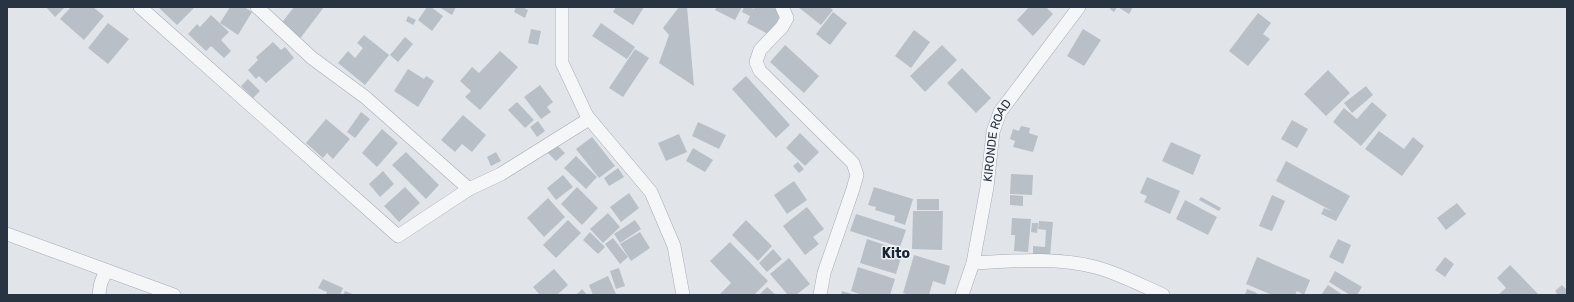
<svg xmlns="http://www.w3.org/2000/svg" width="1574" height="302" font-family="Rubik,sans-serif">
<rect width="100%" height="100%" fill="#e1e5ea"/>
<!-- building -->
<path fill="#b8bfc7" d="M46 7H65L55 17Z
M71 7H93L104 16 84 40 60 19Z
M158 7H195L177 25Z
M230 7H244L252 12 238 35 220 23Z
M294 7H324L299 40 280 25Z
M427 7H431L443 16 432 31 418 20Z
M439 7H456L452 15Z
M516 7H522L528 10 525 18 514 12Z
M616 7H644L633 25 613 12Z
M679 7H687L694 86 659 63 669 35 663 28Z
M717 7H742L735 20 715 10Z
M744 7H750L754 9 755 7H772L782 12 770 35 747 23 750 16 742 12Z
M798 7H829L833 10 821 25Z
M1029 7H1046L1053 14 1033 36 1017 20Z
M1111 7H1117L1114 12 1110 9Z
M1118 7H1133L1129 14Z
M833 12 847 23 830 45 816 34Z
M1258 13 1271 23 1263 34 1270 39 1248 66 1229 51Z
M211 15 229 32 221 40 231 51 224 58 211 46 206 51 188 34 197 24 200 27Z
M408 16 416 20 413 25 406 21Z
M108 23 129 39 108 64 88 48Z
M601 23 635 47 627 59 592 36Z
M531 29 541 31 538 45 528 43Z
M1083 29 1101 40 1084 66 1067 56Z
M914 30 930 42 911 68 895 56Z
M364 35 389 55 365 85 338 63 348 51 355 58 363 48 357 43Z
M405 37 413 44 398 62 390 55Z
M273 42 281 50 285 47 294 58 266 83 259 76 256 79 248 70 258 60 256 57Z
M785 45 819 76 804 93 770 62Z
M942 45 957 60 925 92 910 76Z
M635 49 649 58 623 97 609 88Z
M500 51 518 67 480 110 465 97 471 91 460 81 472 67 479 73Z
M962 68 991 98 976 113 947 83Z
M408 69 424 79 426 76 434 81 418 107 394 91Z
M1328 70 1350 93 1326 116 1304 94Z
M746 76 790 125 776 138 732 89Z
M248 79 260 91 253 98 241 86Z
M540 85 553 102 547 107 551 112 541 119 524 97Z
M1366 86 1373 95 1352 113 1344 103Z
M517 102 534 120 525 128 508 110Z
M1372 102 1387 115 1361 146 1333 122 1344 108 1357 119Z
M361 112 370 119 355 138 347 132Z
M463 115 486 135 472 152 462 144 455 152 441 140Z
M326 119 350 139 333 159 327 153 323 158 306 143Z
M1292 120 1308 129 1297 148 1281 139Z
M538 121 545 131 537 137 530 127Z
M698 122 726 135 719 149 692 136Z
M1021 126 1030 128 1029 133 1038 136 1033 152 1013 147 1015 141 1010 139 1013 129 1019 131Z
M382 129 398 143 377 167 362 153Z
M1379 131 1404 149 1413 137 1424 146 1402 176 1365 149Z
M800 133 819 152 805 166 786 148Z
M679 134 687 152 666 161 658 143Z
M592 137 615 166 599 178 576 149Z
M1171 142 1201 155 1193 175 1162 161Z
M556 144 565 153 556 161 547 152Z
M693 148 713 160 705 172 686 161Z
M406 152 439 185 426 199 392 165Z
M496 152 501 161 491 166 487 157Z
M576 156 597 177 586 189 564 168Z
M1286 161 1350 196 1336 221 1321 214 1324 208 1332 211 1276 181Z
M798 162 804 169 799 173 793 166Z
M618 168 624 177 609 186 604 178Z
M383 171 394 184 380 197 369 184Z
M1011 174 1033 175 1032 195 1010 194Z
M563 175 573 187 556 200 547 188Z
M1147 177 1180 191 1170 214 1144 202 1147 196 1140 193Z
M794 181 807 200 787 214 774 195Z
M405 187 420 203 399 222 384 206Z
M577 187 598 208 582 225 561 204Z
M874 187 913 199 905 225 894 221 895 216 875 210 876 207 868 205Z
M629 193 639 208 621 222 610 207Z
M1010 195 1023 196V206L1010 205Z
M1272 195 1285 201 1272 231 1259 226Z
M1201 197 1221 208 1219 211 1199 200Z
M548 198 565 217 544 237 527 218Z
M917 199H939V210H917Z
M1185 200 1217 217 1208 235 1176 219Z
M1457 203 1466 214 1446 230 1437 218Z
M807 207 824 229 813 237 819 244 805 255 783 226Z
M913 211H943L942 250 912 249Z
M608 213 620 227 603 243 590 229Z
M856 214 906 230 900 247 850 231Z
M1012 218 1031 219 1028 252 1014 251 1015 235H1011Z
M568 220 581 233 556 258 543 245Z
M635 220 641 229 620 243 614 234Z
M746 220 772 246 758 261 732 235Z
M1039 221 1053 222 1050 256 1033 254V246L1045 247 1046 230 1038 229Z
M1032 223H1038L1037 233 1031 232Z
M590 232 605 247 598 254 583 240Z
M640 232 650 248 631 261 620 244Z
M613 238 628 257 620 264 605 244Z
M867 239 903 251 896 274 860 263Z
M1338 239 1351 245 1343 264 1329 257Z
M730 242 768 281 754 295H719L731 283 710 261Z
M773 249 782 259 767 272 759 263Z
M914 255 950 266 945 285 933 281 929 295H911L903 293Z
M1257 257 1310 280 1304 295 1297 291 1295 295H1272L1246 284Z
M1445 257 1454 264 1445 277 1435 270Z
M789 258 810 284 796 295H788L770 274Z
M1510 265 1539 295H1498L1506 288 1497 278Z
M858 267 895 279 890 295H862L851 291Z
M619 268 625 286 616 289 610 271Z
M554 269 568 285 557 295H540L533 287Z
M1335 271 1362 287 1357 295H1350L1329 282Z
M608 276 616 294 614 295H593L589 285Z
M323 279 343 288 340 295H326L327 292 318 288Z
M1328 285 1343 295H1321Z
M1562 285 1567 290V295H1558L1555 291Z
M767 287 776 295H759Z
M582 289 587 295H576Z
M1247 289 1255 292 1259 295H1245Z
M345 291 355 295H343Z
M842 291 855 295H841Z"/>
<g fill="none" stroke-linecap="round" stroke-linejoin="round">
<defs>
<g id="street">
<path d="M140 7 398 236 469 189 501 174 589 119"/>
<path d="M257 7 312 58 365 97 469 189"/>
<path d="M562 7V63L587 116 651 192 674 246 683 295"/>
<path d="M782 7 787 18 782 27 760 50 756 62 760 71 853 163 857 175 853 189 824 273 820 295"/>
<path d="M7 234 174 295"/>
<path d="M973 263C1013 261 1056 257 1095 267 1118 273 1141 285 1163 295"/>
<path d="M99 295C100 285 101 278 108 271"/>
<path id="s1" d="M962 295 973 263 987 187 993 132 1000 112 1079 7"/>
</g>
</defs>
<!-- street casing -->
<use href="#street" stroke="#a6acb4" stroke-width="14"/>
<!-- street -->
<use href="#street" stroke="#f4f6f8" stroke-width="13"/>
</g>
<g text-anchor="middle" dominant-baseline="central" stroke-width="3" stroke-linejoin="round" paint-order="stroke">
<!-- street labels -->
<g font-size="12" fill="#283442" stroke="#f0f4f7">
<text stroke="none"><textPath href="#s1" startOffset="159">KIRONDE ROAD</textPath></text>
</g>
<!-- quarter labels -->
<g font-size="14" font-weight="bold" fill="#1a2533" stroke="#f0f4f7">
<text x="896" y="253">Kito</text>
</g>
</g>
<!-- border -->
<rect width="1574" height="302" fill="none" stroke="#283442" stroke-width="16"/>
</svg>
